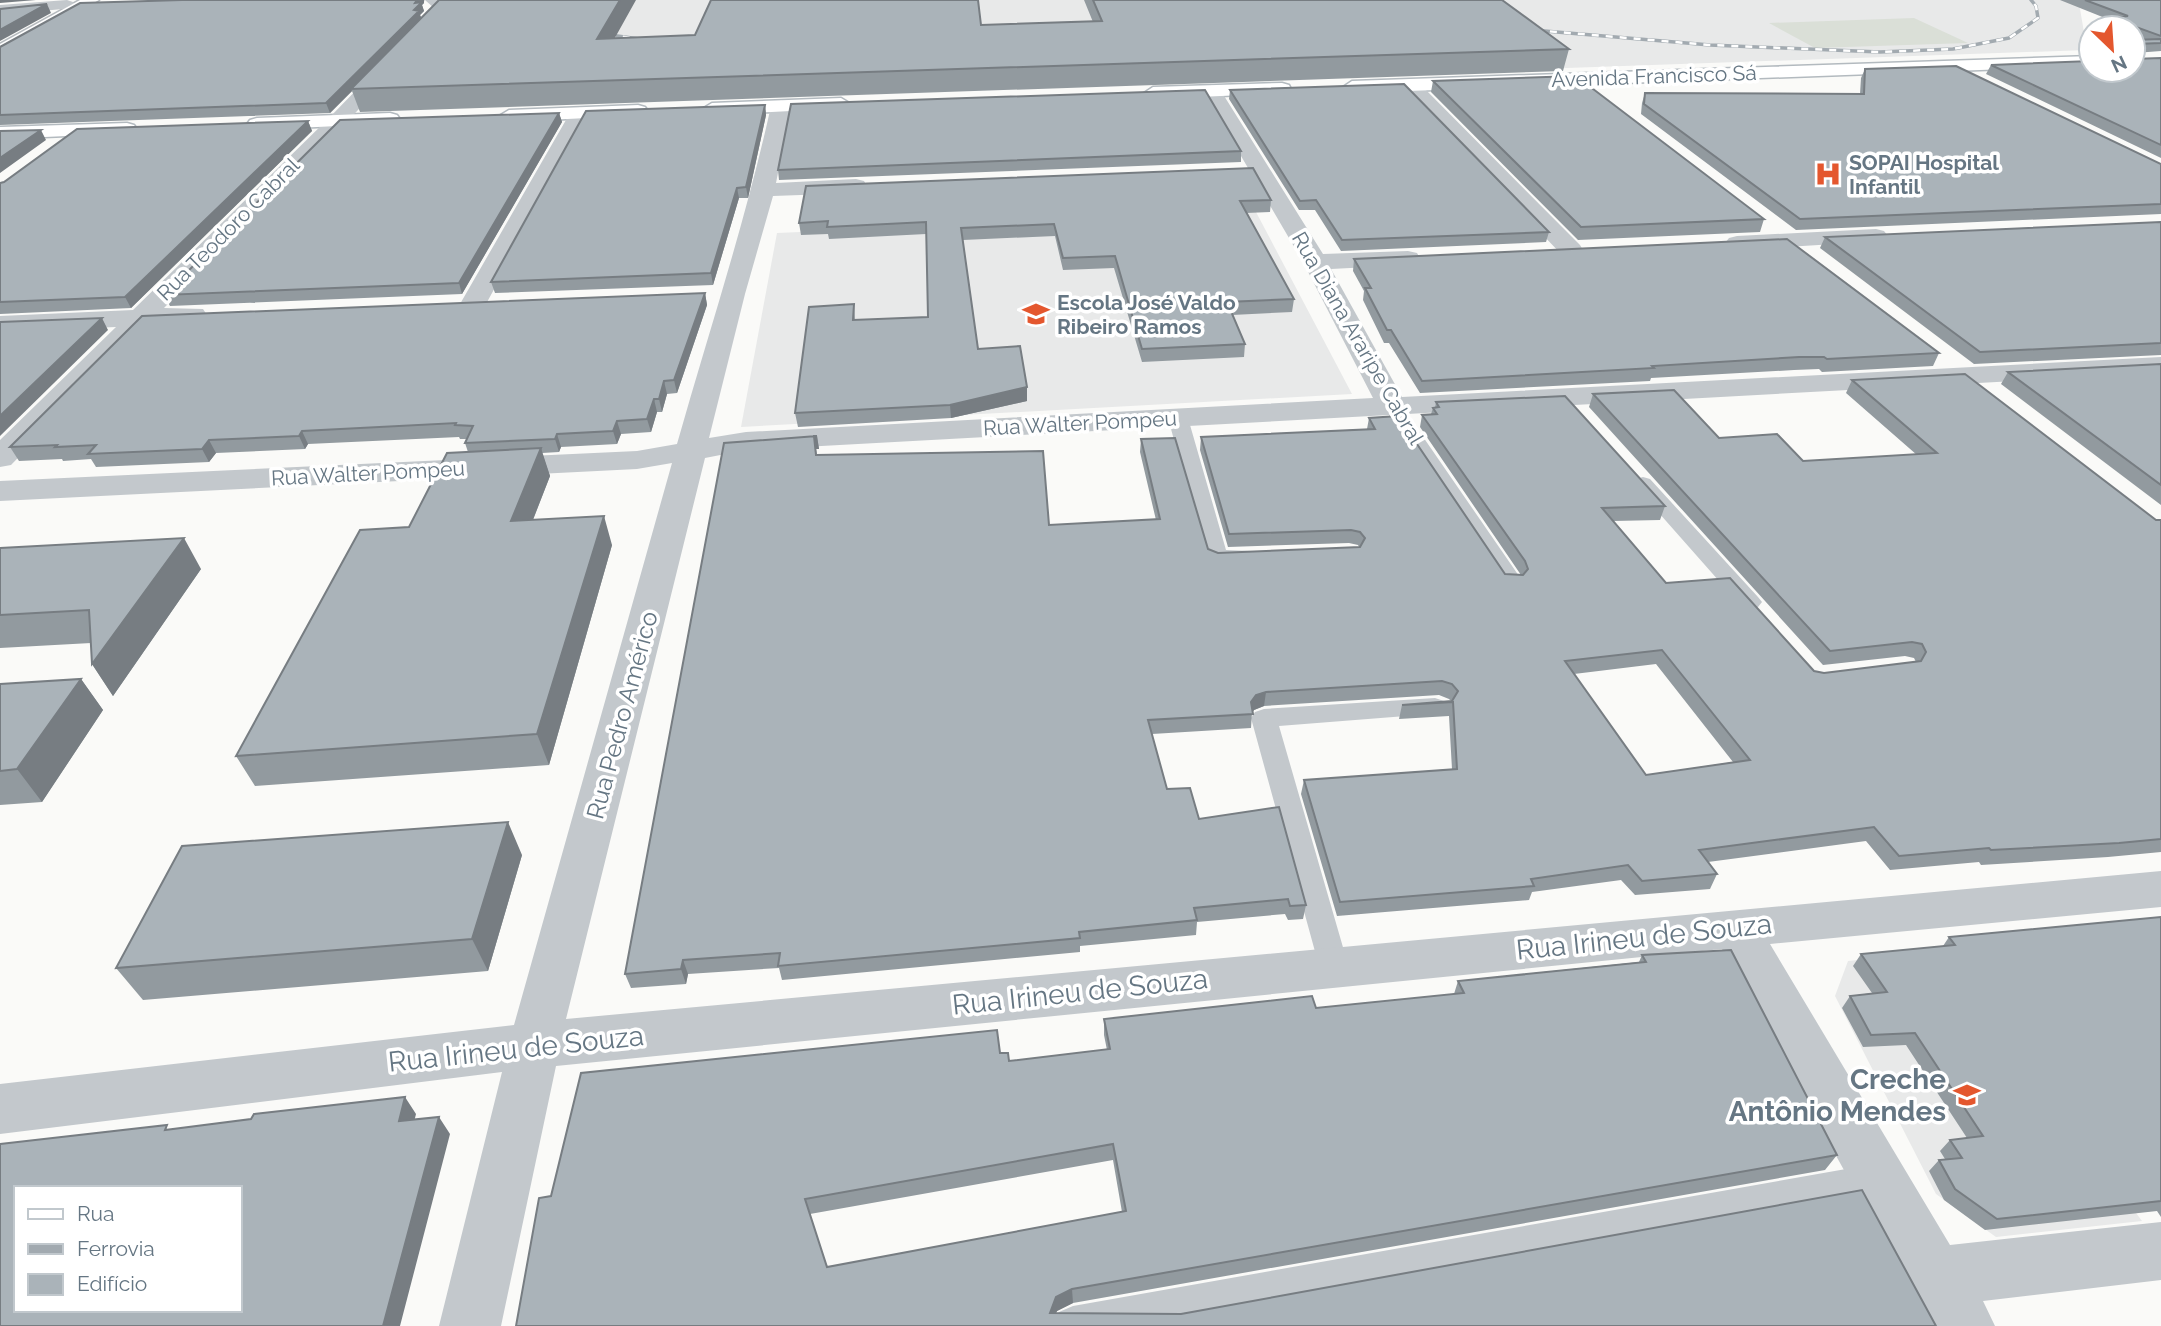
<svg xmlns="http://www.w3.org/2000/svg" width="2161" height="1326" font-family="Raleway,sans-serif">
<rect width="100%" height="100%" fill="#fafaf8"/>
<!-- built -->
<path fill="#e8e9e9" d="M446 0H2072L2079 3 2087 50 668 99 616 41Z
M1256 212 1352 394 741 427 777 233Z
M1943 952 2142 1221 1996 1237 1936 1194 1835 996 1848 961Z"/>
<!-- green -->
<path fill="#dadfd7" d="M1914 18 1968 43 1815 48 1769 23Z"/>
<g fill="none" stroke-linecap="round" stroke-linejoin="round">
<defs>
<path id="secondary" d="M2091 56V66L1352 93 1343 87 1352 81Z
M1282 83 1289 85 1291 89 1289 93 1153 99 1144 93 1153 87Z
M841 98 851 104 848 108 712 115 702 109 712 103Z
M638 105 645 107 648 111 645 115 509 122 499 116 509 110Z
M390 113 397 115 400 119 397 123 257 130 250 128 247 124 250 120 257 118Z
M127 123 134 125 137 129 134 133 0 139V127Z"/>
<path id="primary" d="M80 0H99L0 56V44Z"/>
</defs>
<!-- secondary casing -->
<use href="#secondary" stroke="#b3babf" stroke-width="3"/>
<!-- primary casing -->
<use href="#primary" stroke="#b5babe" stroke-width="3"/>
<!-- service -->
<path fill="#c3c8cc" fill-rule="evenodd" d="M1392 400 1399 402 1519 576 1522 581 1519 586H1503L1383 406Z
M1178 412 1188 418 1226 550 1252 551 1255 556 1252 561 1217 564 1209 562 1206 557 1168 418Z
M1643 477 1650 479 1758 597 1762 602 1758 607 1750 609 1742 607 1636 487 1633 483 1636 479Z
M1435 698 1444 701 1448 707 1444 713 1279 726 1349 968 1344 977 1333 981 1322 977 1251 718 1255 712 1264 709Z
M1880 1163 1893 1168 1898 1180 1893 1192 1880 1197 1179 1326H1053L1059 1312 1073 1306Z"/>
<!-- minor -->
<path fill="#c3c8cc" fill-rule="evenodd" d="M67 0 73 2 75 5 73 8 0 15V5Z
M425 0H443L451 10 344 125 164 308 203 309 207 315 203 321 148 325 11 465 0 467V440L116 327 0 332V316L133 310 330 117 435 9Z
M1410 79 1417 81 1580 245 1583 250 1580 255 1571 257 1562 255 1403 89 1401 85 1403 81Z
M1212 85 1221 91 1323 254 1408 251 1417 253 1420 258 1417 263 1408 265 1331 269 1402 397 2161 357V373L746 450 705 458 566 1019 2161 871V907L1770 944 1950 1245 2161 1222V1280L1983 1301 1995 1326H1930L1722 949 556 1066 501 1326H439L502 1072 0 1134V1084L514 1025 672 463 637 469 0 501V481L637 451 677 444C709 331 746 220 771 106L781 100 791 106 776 183 856 179 864 181 867 186 864 191 856 193 773 196 745 294 709 438 746 432 1373 398 1303 262 1203 91Z
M580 107 590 113 486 304 482 310 473 312 464 310 460 304 570 113Z
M1876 229 1884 231 1888 236 1884 241 1737 250 1729 248 1725 243 1729 238 1737 236Z"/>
<!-- secondary -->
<use href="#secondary" fill="#fff" fill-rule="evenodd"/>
<!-- primary -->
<use href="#primary" fill="#fff" fill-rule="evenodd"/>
<defs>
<path id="rail" d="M1522 29 1710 45 1880 52 1953 49 2009 38 2038 18 2036 6 2031 0
M595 33 647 40"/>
</defs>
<!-- rail casing -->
<use href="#rail" stroke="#a2aab0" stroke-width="3.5"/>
<!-- rail -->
<use href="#rail" stroke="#fff" stroke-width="2.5" stroke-dasharray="7" stroke-linecap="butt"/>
</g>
<!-- wall -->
<path fill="#929a9f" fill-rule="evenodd" d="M182 0H424V3L422 5 424 11 420 15 421 18 614 38 981 25 1093 22 1084 0H1502L1569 49 1563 71 360 112 352 91 330 113 0 125V47Z
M2060 0H2161V51L2135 53 2134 59 2161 58V158L1986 74 1991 65 2133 70V40H2142L2133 37V28H2110L2107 27 2110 20Z
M1865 69 2161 164V214L1796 230 1641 114 1642 103 1645 93 1860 94 1861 78Z
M1433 81 1764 219 1760 232 1578 240 1431 92Z
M1230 90 1549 232 1546 242 1341 251 1315 210H1299L1229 99Z
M765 105 766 115 748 198H739L713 285 495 293 491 282Z
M559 113 562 122 462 294 170 306 164 295Z
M308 121 312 131 131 308 0 314V183Z
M1241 151V162L779 180 778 170Z
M1271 200 1270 212 1246 213 1294 299 1292 312 1232 315 1245 344 1244 357 1142 362 1114 268 1063 270 1055 236 963 240 978 349 1027 401 951 418 798 427 795 413 854 304 855 320 928 317 926 234 829 239 828 234 801 235 799 223Z
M2161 222V355L1974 364 1820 248 1825 237Z
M1354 259 1939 353 1933 366 1822 372 1819 369 1794 370 1651 378 1650 381 1420 393 1389 343H1384L1363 300 1364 291 1353 271Z
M705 293 707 305 677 393 667 394 662 412H657L651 432 621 434 617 444 561 447 559 452 542 453 550 476 533 520 612 545 549 765 255 786 236 756 409 527 468 452 465 443 467 439H460L459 437 308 444 305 449 216 453 209 462 96 467 91 459 63 461 62 459 19 461 10 447Z
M2161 364V505L2001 384 2008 372Z
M1852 380 2156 520H2161V852L2108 857 1981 865 1979 862 1890 870 1866 841 1708 862 1717 874 1710 889 1635 895 1621 880 1532 892 1529 900 1337 916 1301 794 1304 780 1452 769 1449 716 1399 719 1402 705 1451 701 1449 699 1439 695 1264 706 1254 710 1252 712 1251 728 1152 734 1167 789 1199 819 1306 905 1303 919 1288 920 1285 914 1197 922 1196 935 1080 946V952L782 980 779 968 688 974 686 984 631 988 625 974 817 436 819 449H816L817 455 1049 525 1156 520 1140 452 1141 439 1208 549 1218 553 1359 547 1358 545 1349 543 1228 547 1200 450 1201 437 1367 429 1369 418 1505 574 1521 575 1420 427 1422 415 1431 414 1433 408H1435L1436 402 1665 506 1660 520 1613 521 1666 583 1814 671 1824 673 1916 662 1914 658 1905 656 1823 665 1589 407 1593 394 1719 438 1803 461 1917 455 1846 393ZM1656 664 1733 762 1646 775 1574 674Z
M0 548 201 569 113 696 92 664 91 643 0 648Z
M81 679 103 710 42 802 0 805V684Z
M522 855 488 971 143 1000 116 968Z
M2161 917V1217L2157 1211 1985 1230 1944 1200 1929 1171 1939 1160 1945 1159 1940 1151 1950 1140 1967 1138 1906 1045 1863 1047 1842 1008 1850 996 1872 993 1853 966 1861 954 1943 946 1949 937Z
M1642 955 1837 1155 1825 1170 1073 1303 1057 1311 1056 1313 516 1326 551 1196 1000 1053 1009 1061 1107 1050 1104 1035V1019L1316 1008 1454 994 1458 981 1639 962ZM1113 1160 1122 1212 827 1267 810 1214Z"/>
<!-- shaded-wall -->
<path fill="#777d82" d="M0 0H36L0 3Z
M417 0H424V3L422 5 424 11 420 15 422 19 351 89 352 91 330 113 326 103Z
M620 0H636L602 61 597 39Z
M47 4 51 13 0 41V30Z
M765 105 766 115 748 198 746 187Z
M559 113 562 122 462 294 459 283Z
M308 121 312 131 131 308 125 297Z
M41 130 46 140 0 173V158Z
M737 188 739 198 713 285 711 273Z
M705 293 707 305 677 393 674 380Z
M102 318 108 330 0 436V416Z
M664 381 667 394 662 412 659 399Z
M1027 387V401L951 418 950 405Z
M654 399 657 412 651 432 647 419Z
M617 421 621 434 617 444 613 431Z
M302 431 308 444 305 449 299 436Z
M557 434 561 447 559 452 555 439Z
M814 436H817L819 449H816Z
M209 440 216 453 209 462 202 449Z
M541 448 550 476 521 550 511 521Z
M604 516 612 545 549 765 537 734Z
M184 538 201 569 113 696 92 664Z
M81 679 103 710 42 802 17 769Z
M1266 692 1264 706 1254 710 1251 714V702L1256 695Z
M508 822 522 855 488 971 472 939Z
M683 960 688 974 686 984 681 969Z
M405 1097 416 1114 410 1138 399 1121Z
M439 1117 450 1134 400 1326H383Z
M1072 1289 1073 1303 1057 1311 1050 1326V1313L1056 1297Z"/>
<!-- building -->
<path fill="#aab3b9" stroke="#777d82" stroke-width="2" fill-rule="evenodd" d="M182 0H417L415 3 422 2 414 10 419 11 326 103 0 115V47L80 3Z
M439 0H620L597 39 695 35 711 0H978L981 25 1102 21 1093 0H1502L1569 49 351 89Z
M2085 0H2161V36L2111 18 2128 16Z
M47 4 0 30V9Z
M2161 39V43L2136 44 2135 57 2133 56V40Z
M2161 58V145L1991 65 2091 61V70H2133V59Z
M1956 66 2161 164V204L1800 219 1644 104 1645 93 1864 94 1865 69Z
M1576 76 1764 219 1581 227 1433 81Z
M1404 84 1549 232 1342 240 1316 200 1300 201 1230 90Z
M1205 90 1241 151 778 170 791 104Z
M765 105 746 187 737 188 711 273 491 282 586 111Z
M559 113 459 283 164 295 340 120Z
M308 121 125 297 0 302V183L4 182 77 129Z
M41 130 0 158V131Z
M1253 168 1271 200 1240 201 1294 299 1227 302 1245 344 1142 349 1115 256 1063 258 1054 224 961 228 978 349 1020 346 1027 387 950 405 795 413 809 307 854 304 853 320 928 317 926 222 827 227 828 221 799 223 806 186Z
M2161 222V343L1980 352 1825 237Z
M1787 239 1939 353 1827 359 1824 357H1799L1652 366 1654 368 1422 381 1391 330H1387L1365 288H1371L1354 259Z
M705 293 674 380 664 381 659 399H654L647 419 617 421 613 431 557 434 555 439 465 443 473 426 455 425 456 423 302 431 299 436 209 440 202 449 88 454 96 445 55 447 57 445 10 447 142 316Z
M102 318 0 416V322Z
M2161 364V485L2008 372Z
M1965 374 2156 520H2161V839L2119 843 1991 850 1989 848 1899 856 1874 827 1699 850 1717 874 1642 881 1628 865 1531 879 1534 886 1340 902 1304 780 1457 769 1453 702 1402 705 1452 701 1458 691 1452 684 1442 681 1266 692 1256 695 1251 702 1253 714 1148 720 1167 789 1190 788 1199 819 1279 807 1306 905 1290 906 1288 899 1194 908 1197 920 1079 932 1080 938 778 966 780 953 683 960 681 969 625 974 724 443 817 436H814L816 455 1043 451 1049 525 1160 519 1141 439 1175 438 1208 549 1218 553 1360 547 1365 538 1360 532 1351 530 1229 534 1201 437 1375 429 1369 418 1398 416 1505 574 1523 575 1528 569 1525 561 1422 415 1437 414 1433 408 1439 407 1436 402 1565 396 1665 506 1602 508 1666 583 1730 578 1814 671 1824 673 1921 661 1926 652 1922 644 1912 642 1830 651 1593 394 1674 390 1719 438 1777 434 1803 461 1937 453 1852 380ZM1662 650 1750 760 1646 775 1565 661Z
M541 448 511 521 604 516 537 734 236 756 360 530 409 527 447 453Z
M184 538 92 664 89 610 0 615V548Z
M81 679 17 769 0 771V684Z
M508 822 472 939 116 968 182 846Z
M2161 917V1201L1997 1219 1955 1189 1939 1160 1962 1158 1950 1140 1983 1136 1915 1033 1871 1035 1850 996 1887 992 1861 954 1955 945 1949 937Z
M1731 950 1837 1155 1072 1289 1056 1297 1050 1313 1181 1314 1862 1190 1936 1326H516L539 1198 551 1196 581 1073 997 1030 1000 1053H1008L1009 1061 1110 1049 1104 1019 1312 996 1316 1008 1464 993 1458 981 1646 962 1642 955ZM1113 1144 1126 1211 827 1267 805 1199Z
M405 1097 399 1121 439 1117 383 1326H0V1144L167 1125 165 1130 251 1119 254 1114ZM16 1188H240V1310H16Z"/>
<!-- icons -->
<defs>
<symbol id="hospital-bare" viewBox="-9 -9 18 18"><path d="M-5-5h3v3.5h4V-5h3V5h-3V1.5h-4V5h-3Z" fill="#e4572e" stroke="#fff" stroke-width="2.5" paint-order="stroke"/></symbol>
<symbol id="school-bare" viewBox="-9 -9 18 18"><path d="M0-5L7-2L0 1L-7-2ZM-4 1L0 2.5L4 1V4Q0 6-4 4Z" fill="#e4572e" stroke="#fff" stroke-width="2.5" paint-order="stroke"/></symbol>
</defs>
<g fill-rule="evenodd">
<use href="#hospital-bare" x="1809" y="155" width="38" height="38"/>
<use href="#school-bare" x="1017" y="295" width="38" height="38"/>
<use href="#school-bare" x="1948" y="1076" width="38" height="38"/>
</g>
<g text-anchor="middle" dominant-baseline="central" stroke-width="7" stroke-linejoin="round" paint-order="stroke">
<!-- far-street labels -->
<g font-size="21" fill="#657683" stroke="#fff">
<text transform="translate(1654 76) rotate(-2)">Avenida Francisco Sá</text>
<text transform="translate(228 229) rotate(-45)">Rua Teodoro Cabral</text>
<text transform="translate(1358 338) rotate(60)">Rua Diana Araripe Cabral</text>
<text transform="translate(1080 423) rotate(-3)">Rua Walter Pompeu</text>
<text transform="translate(368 473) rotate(-3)">Rua Walter Pompeu</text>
</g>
<!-- far-poi labels -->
<g font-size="21" font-weight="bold" fill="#657683" stroke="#fff" text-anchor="start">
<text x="1849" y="162">SOPAI Hospital<tspan x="1849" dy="24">Infantil</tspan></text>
<text x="1057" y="302">Escola José Valdo<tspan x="1057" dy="24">Ribeiro Ramos</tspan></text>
</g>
<!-- street labels -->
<g font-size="24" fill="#657683" stroke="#fff">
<text transform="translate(622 715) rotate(-75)">Rua Pedro Américo</text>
</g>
<!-- near-street labels -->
<g font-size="28" fill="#657683" stroke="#fff">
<text transform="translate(1644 937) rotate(-6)">Rua Irineu de Souza</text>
<text transform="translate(1080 992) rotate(-6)">Rua Irineu de Souza</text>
<text transform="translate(516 1049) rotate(-6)">Rua Irineu de Souza</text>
</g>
<!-- near-poi labels -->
<g font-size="28" font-weight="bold" fill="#657683" stroke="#fff" text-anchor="end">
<text x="1946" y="1079">Creche<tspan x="1946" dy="32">Antônio Mendes</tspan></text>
</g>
</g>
<!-- legend -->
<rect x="14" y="1186" width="228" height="126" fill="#ffffff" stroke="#c1c8cd" stroke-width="2"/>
<rect x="28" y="1209" width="35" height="10" fill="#ffffff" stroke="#c1c8cd" stroke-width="2"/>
<text x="77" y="1221" font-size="21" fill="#657683">Rua</text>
<rect x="28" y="1244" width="35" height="10" fill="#a2aab0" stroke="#c1c8cd" stroke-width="2"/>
<text x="77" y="1256" font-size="21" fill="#657683">Ferrovia</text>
<rect x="28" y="1274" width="35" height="21" fill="#aab3b9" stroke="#c1c8cd" stroke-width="2"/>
<text x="77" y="1291" font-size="21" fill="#657683">Edifício</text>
<!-- north arrow -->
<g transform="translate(2112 49) rotate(155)"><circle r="33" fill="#ffffff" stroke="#c1c8cd" stroke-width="2"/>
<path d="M0-5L12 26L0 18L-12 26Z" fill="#e4572e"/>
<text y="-10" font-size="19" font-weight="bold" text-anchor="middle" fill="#657683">N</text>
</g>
</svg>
